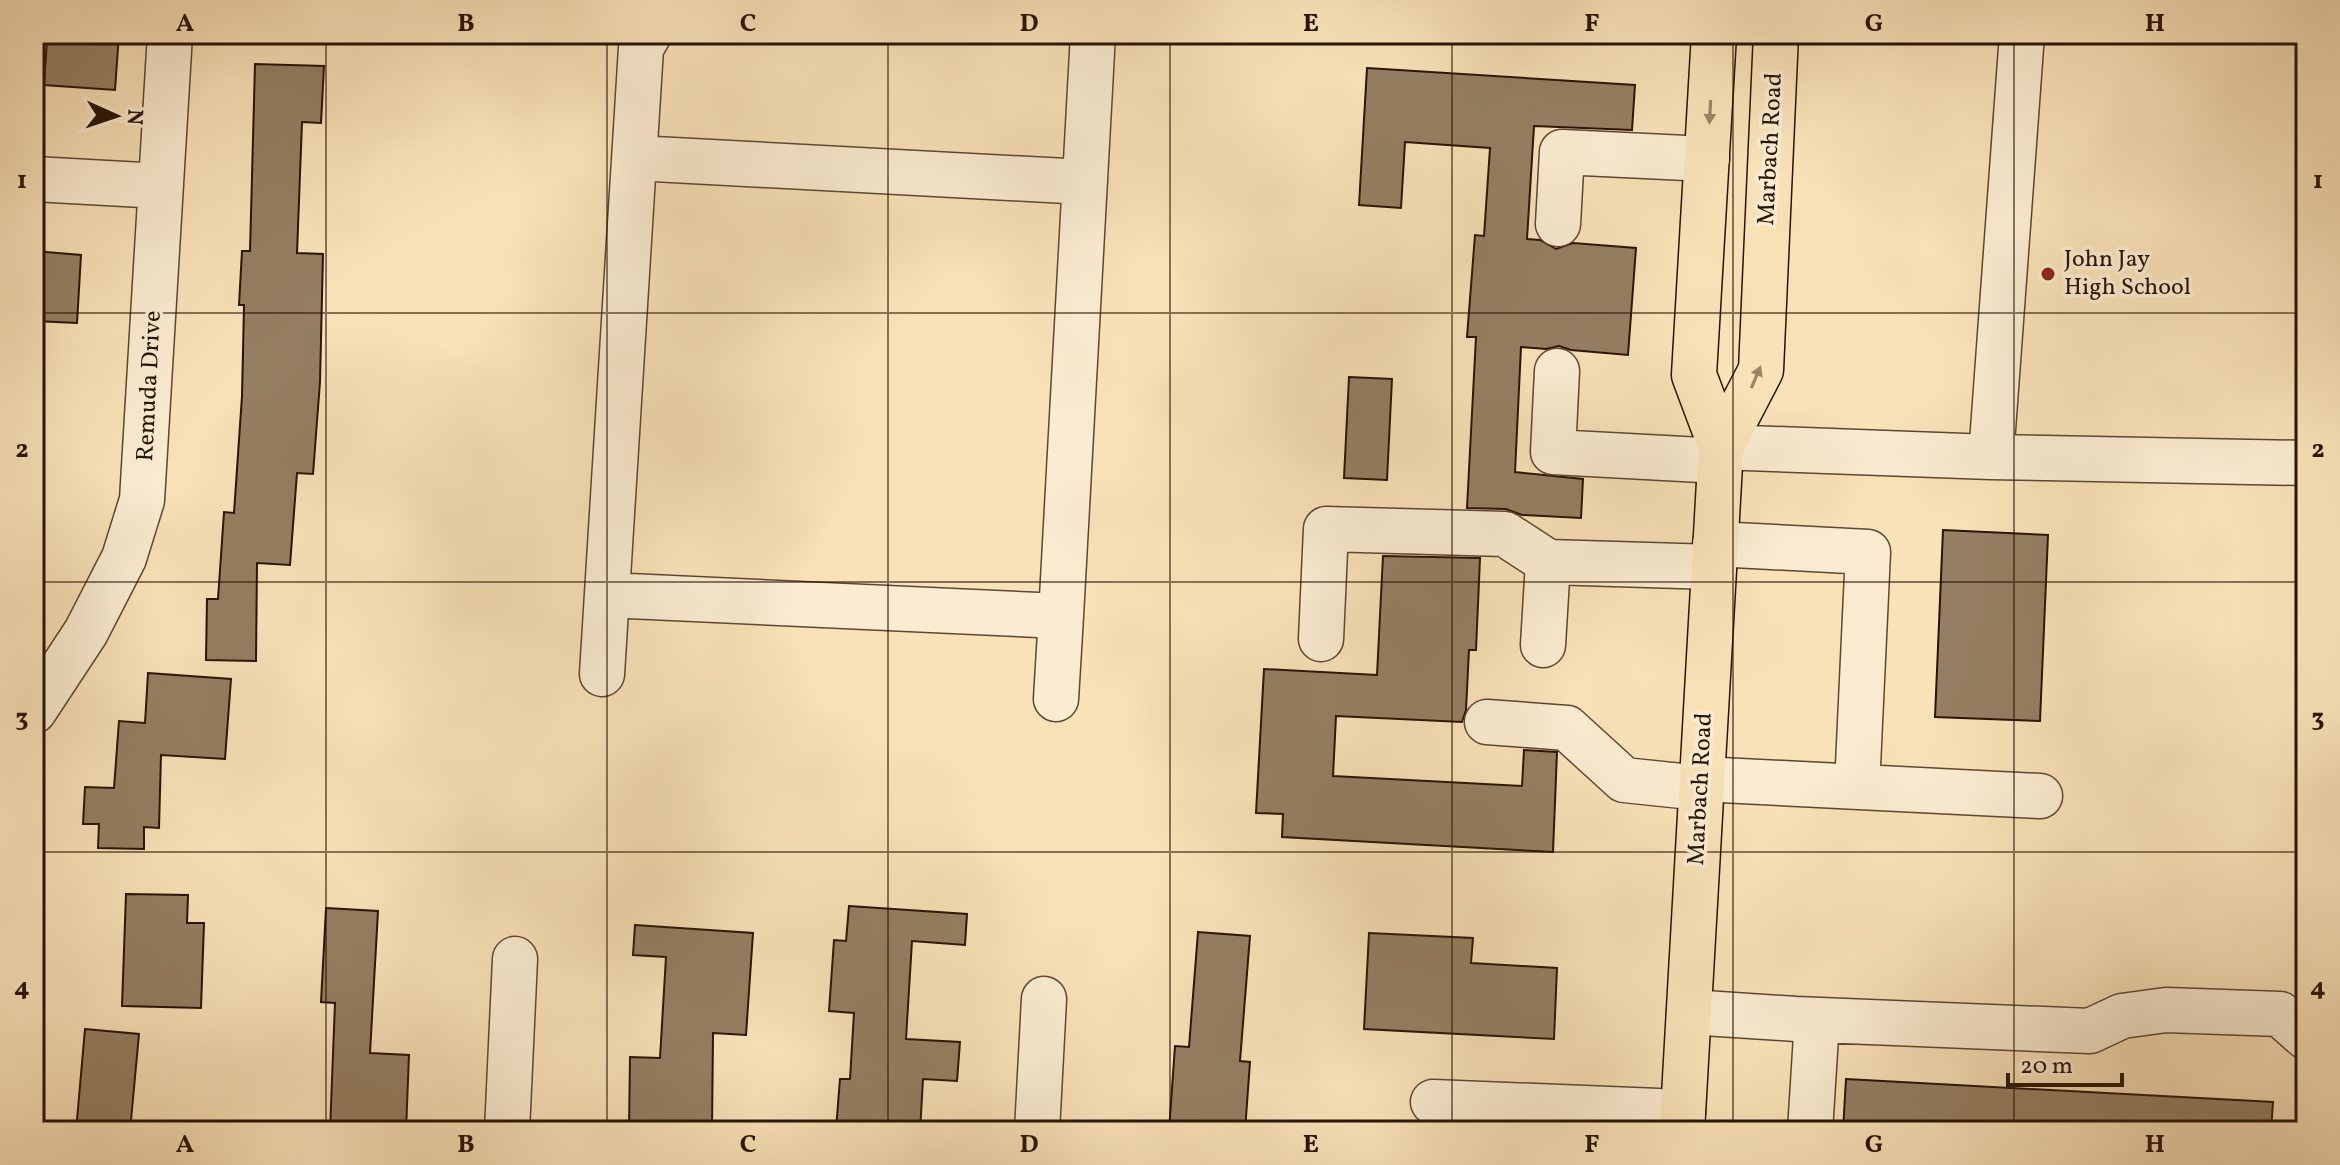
<svg xmlns="http://www.w3.org/2000/svg" width="2340" height="1165" font-family="Vollkorn,serif">
<rect width="100%" height="100%" fill="#f9e2b8"/>
<filter id="stains"><feTurbulence type="fractalNoise" baseFrequency=".0025" numOctaves="4"/><feColorMatrix values="0 0 0 0 .2 0 0 0 0 .09 0 0 0 0 .02 0 0 0 .5 -.17"/></filter>
<radialGradient id="worn" r=".72"><stop offset=".6" stop-color="#630" stop-opacity="0"/><stop offset="1" stop-color="#630" stop-opacity=".3"/></radialGradient>
<!-- building -->
<path fill="#957f62" stroke="#281304" stroke-width="2" d="M61 34H119L115 90 44 85 47 40 60 42Z
M255 64 324 66 321 123 302 122 297 253 323 254 320 382 313 474 297 473 290 565 257 563 256 661 206 660 207 599H218L224 512 234 513 242 396 244 305H239L242 251H250Z
M1367 68 1635 85 1632 130 1534 126 1527 239 1540 240 1556 249 1573 243 1636 248 1628 355 1571 350 1559 346 1546 349 1521 347 1515 472 1583 479 1581 518 1522 515 1506 509 1467 508 1476 337H1467L1475 235 1484 236 1490 148 1405 142 1401 208 1359 205Z
M34 251 81 255 77 323 34 321Z
M1349 377 1392 379 1387 480 1344 478Z
M1943 530 2048 535 2040 721 1935 717Z
M1383 556 1480 558 1476 650H1469L1466 710 1462 722 1336 716 1333 776 1522 786 1524 750 1557 752 1553 852 1282 837 1283 814 1256 813 1264 669 1377 675Z
M148 673 231 679 225 759 161 755 159 828 144 827V849L98 848 99 824H83L85 787 114 788 119 721 145 723Z
M126 894 188 895 187 923H204L201 1008 122 1006Z
M849 906 967 914 965 945 912 941 906 1039 960 1042 957 1081 923 1079 920 1131 836 1129 840 1079H850L854 1013 829 1011 834 940 846 941Z
M326 908 378 911 370 1053 409 1055 406 1131H330L335 1003 321 1002Z
M635 925 753 933 746 1035 713 1033 712 1131H629L630 1057 660 1058 666 957 633 955Z
M1198 932 1250 936 1240 1061 1250 1062 1245 1131H1169L1175 1046 1189 1047Z
M1369 933 1473 938 1471 963 1557 968 1554 1039 1364 1029Z
M85 1029 139 1034 130 1131H76Z
M1846 1079 2273 1102 2271 1131H1843Z"/>
<g fill="none" stroke-linecap="round" stroke-linejoin="round">
<defs>
<path id="minor" d="M2022 34 1991 457 2306 463
M635 158 1085 182
M34 179 161 186
M1558 224 1562 152 1707 159
M1557 371 1553 452 1720 461
M1721 447 1991 457
M1715 544 1868 552 1857 787
M607 595 1061 616 1056 699
M1061 616 1093 34
M1321 639 1326 529 1505 534 1548 562 1714 567
M1543 645 1548 562
M602 674 641 48 649 34
M34 711 86 632 124 558 142 500 170 34
M1487 722 1567 728 1624 780 1701 788
M1701 779 2040 796
M1689 1012 1796 1019 2090 1031 2122 1016 2166 1010 2280 1014 2306 1037
M1433 1102 1683 1112
M507 1131 515 959
M1037 1131 1044 999
M1810 1131 1817 1020"/>
<path id="major" d="M1721 447 1761 370 1776 34
M1682 1131 1721 447 1694 375 1714 34"/>
</defs>
<!-- minor casing -->
<use href="#minor" stroke="#5c4731" stroke-width="47"/>
<!-- major casing -->
<use href="#major" stroke="#281304" stroke-width="47"/>
<!-- minor -->
<use href="#minor" stroke="#fbecd1" stroke-width="44"/>
<!-- major -->
<use href="#major" stroke="#f9e2b8" stroke-width="44"/>
</g>
<!-- one-way arrows -->
<defs><path id="oneway-solid" d="M-6-.8H1V-3.2L6.5 0L1 3.2V.8H-6Z" transform="scale(2)"/></defs>
<g fill="#9b8567">
<use href="#oneway-solid" transform="translate(1710 112) rotate(93)"/>
<use href="#oneway-solid" transform="translate(1756 377) rotate(-67)"/>
</g>
<!-- grid -->
<path fill="none" stroke="#281304" stroke-width="2" stroke-opacity="0.55" d="M326 34V1131M607 34V1131M888 34V1131M1170 34V1131M1452 34V1131M1733 34V1131M2014 34V1131M34 313H2306M34 582H2306M34 852H2306"/>
<!-- markers -->
<circle fill="#8f2418" stroke="#fbecd1" stroke-width="3" cx="2048" cy="274" r="8"/>
<g text-anchor="middle" dominant-baseline="central" stroke-width="7" stroke-linejoin="round" paint-order="stroke">
<!-- street labels -->
<g font-size="24" fill="#281304" stroke="#fbecd1">
<text transform="translate(1771 149) rotate(-87)">Marbach Road</text>
<text transform="translate(150 386) rotate(-87)">Remuda Drive</text>
<text transform="translate(1701 789) rotate(-87)">Marbach Road</text>
</g>
<!-- poi labels -->
<g font-size="24" fill="#281304" stroke="#fbecd1" text-anchor="start">
<text x="2064" y="260">John Jay<tspan x="2064" dy="28">High School</tspan></text>
</g>
</g>
<!-- margin -->
<rect width="2340" height="1165" fill="none" stroke="#f9e2b8" stroke-width="88"/>
<!-- north arrow -->
<g transform="translate(116 116) rotate(93)" stroke="#fbecd1" stroke-width="6" paint-order="stroke">
<path d="M0-6L14 30L0 20L-14 30Z" fill="#281304"/>
<text y="-12" font-size="22" font-weight="bold" text-anchor="middle" fill="#281304">N</text>
</g>
<!-- scale -->
<path d="M2008 1073v12h114v-12" fill="none" stroke="#281304" stroke-width="4"/>
<text x="2020" y="1073" font-size="24" fill="#281304" stroke="#fbecd1" stroke-width="6" paint-order="stroke">20 m</text>
<rect x="44" y="44" width="2252" height="1077" fill="none" stroke="#281304" stroke-width="3"/>
<g font-size="26" text-anchor="middle" font-weight="bold" fill="#281304">
<text x="185" y="31">A</text>
<text x="466" y="31">B</text>
<text x="748" y="31">C</text>
<text x="1029" y="31">D</text>
<text x="1311" y="31">E</text>
<text x="1592" y="31">F</text>
<text x="1874" y="31">G</text>
<text x="2155" y="31">H</text>
<text x="22" y="188">1</text>
<text x="2318" y="188">1</text>
<text x="22" y="457">2</text>
<text x="2318" y="457">2</text>
<text x="22" y="726">3</text>
<text x="2318" y="726">3</text>
<text x="22" y="995">4</text>
<text x="2318" y="995">4</text>
<text x="185" y="1152">A</text>
<text x="466" y="1152">B</text>
<text x="748" y="1152">C</text>
<text x="1029" y="1152">D</text>
<text x="1311" y="1152">E</text>
<text x="1592" y="1152">F</text>
<text x="1874" y="1152">G</text>
<text x="2155" y="1152">H</text>
</g>
<rect width="100%" height="100%" filter="url(#stains)"/>
<rect width="100%" height="100%" fill="url(#worn)"/>
</svg>
